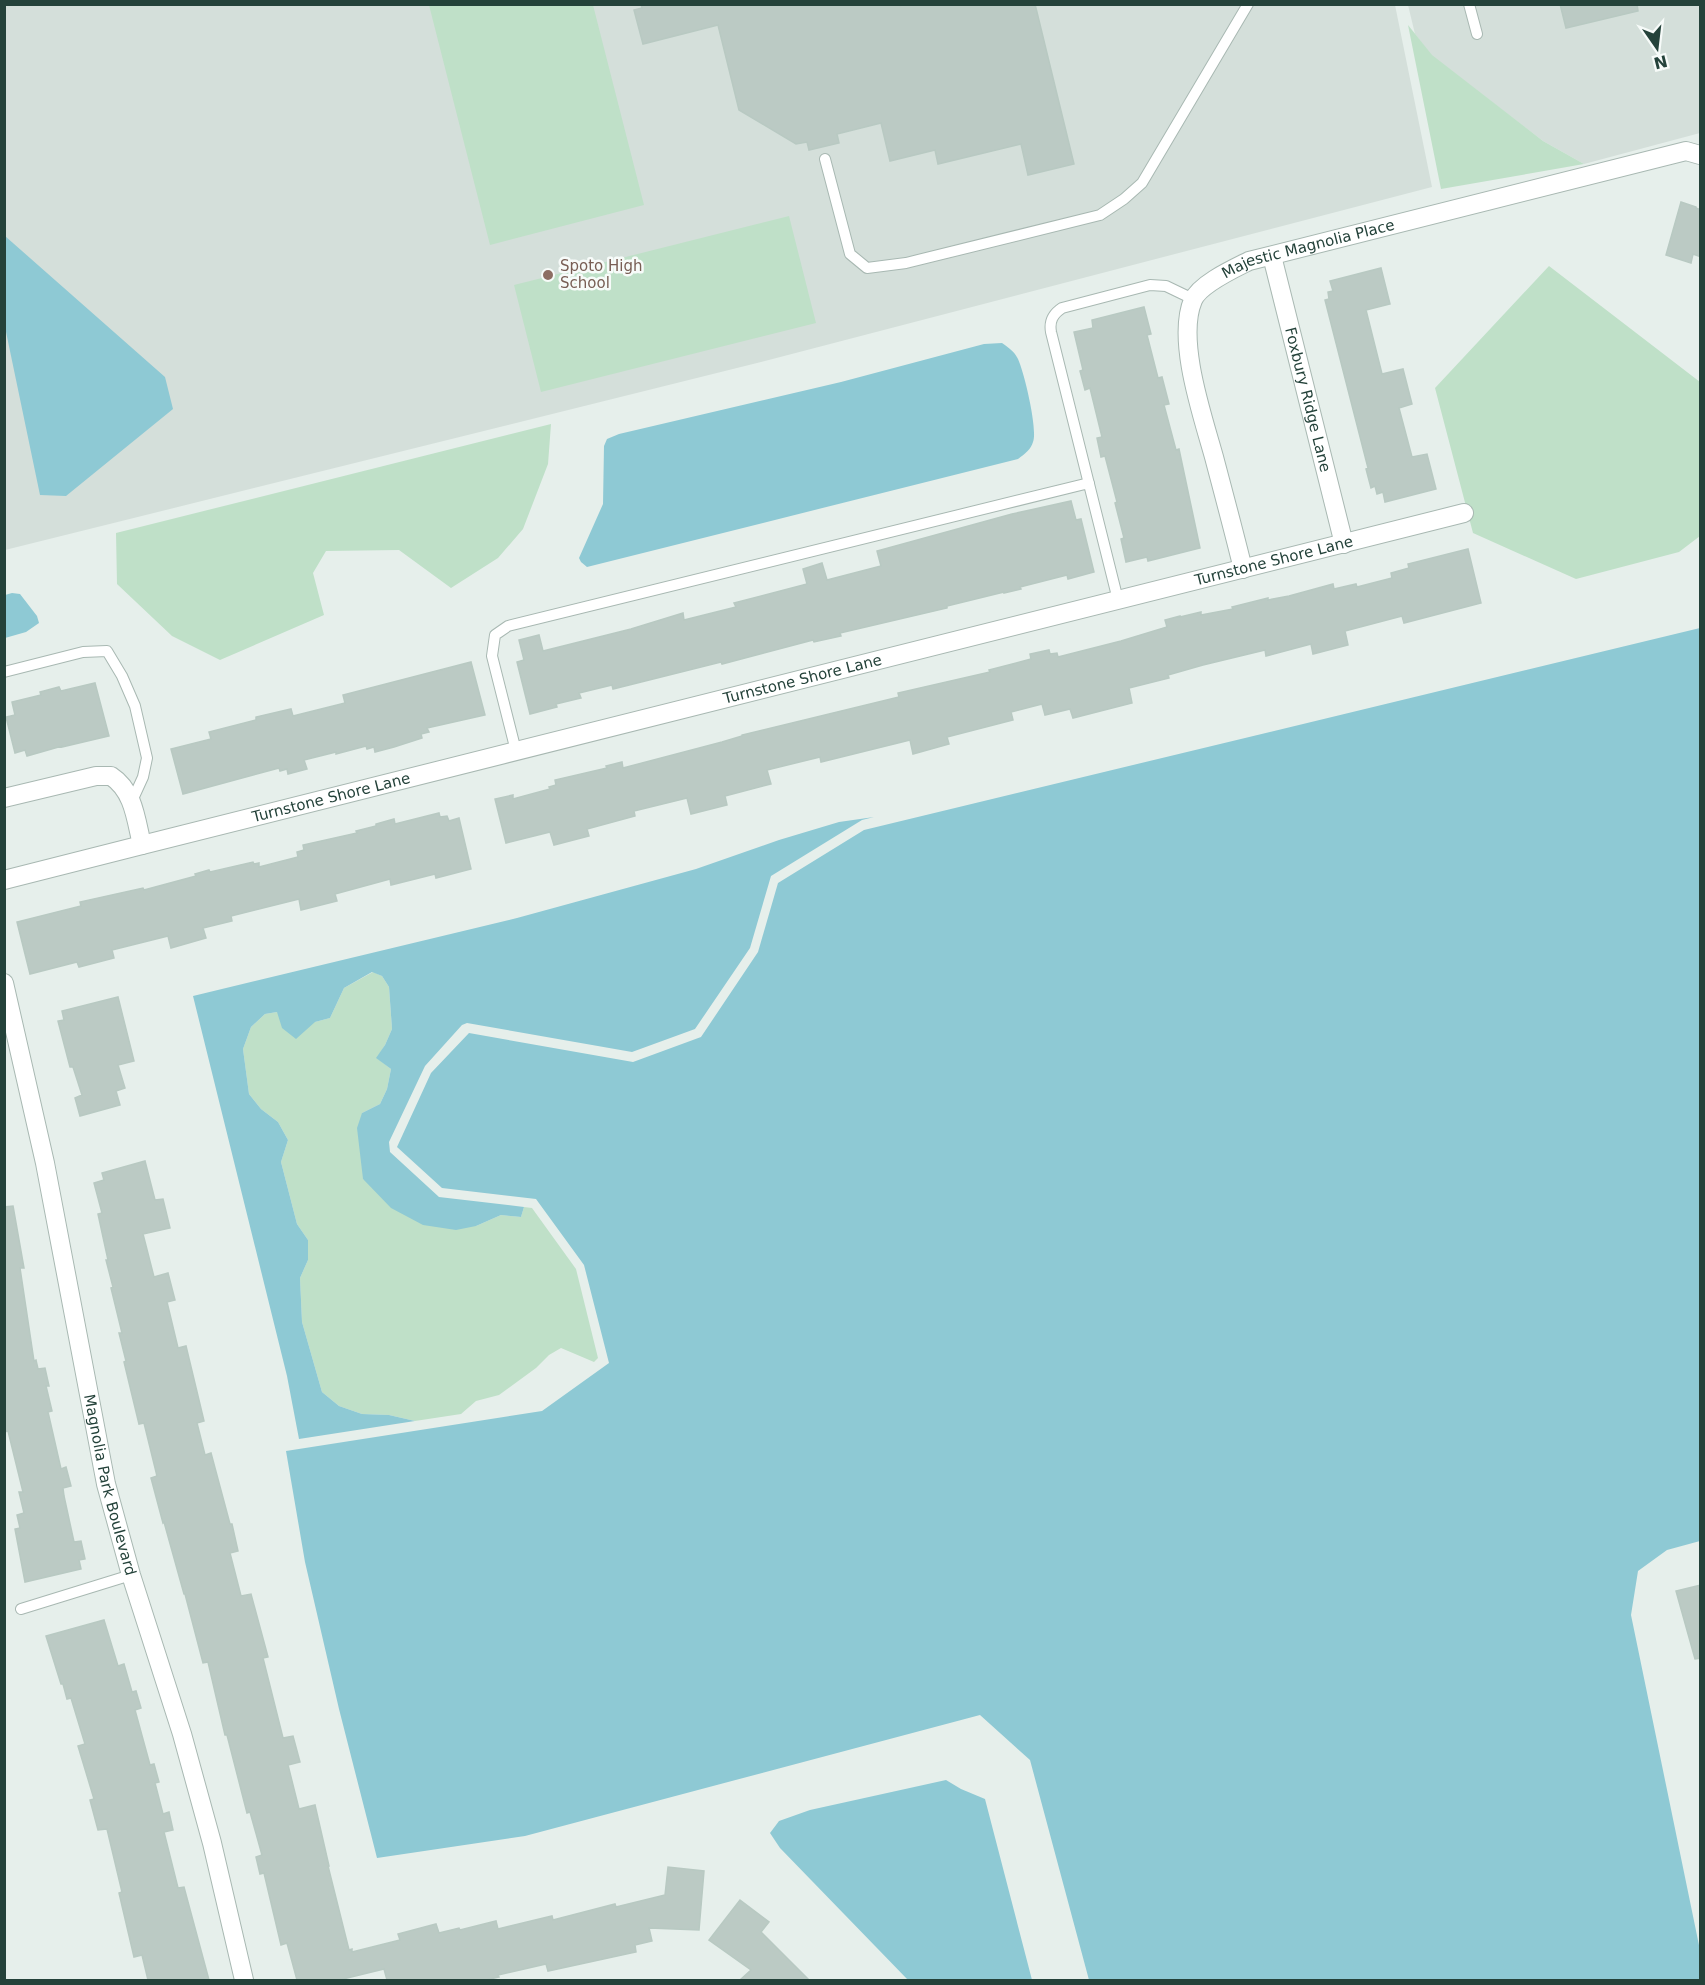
<svg xmlns="http://www.w3.org/2000/svg" width="1705" height="1985" font-family="'DejaVu Sans',sans-serif">
<rect width="100%" height="100%" fill="#e6efeb"/>
<!-- built -->
<path fill="#d4dfda" d="M4 5H1395L1432 187 753 364 5 550Z
M1408 5H1700V133L1584 164 1543 141 1431 55 1415 34Z"/>
<!-- green -->
<path fill="#bfe0c8" d="M429 5H593L644 205 490 245Z
M1408 25 1432 55 1543 141 1584 164 1441 189Z
M789 216 816 323 541 392 514 285Z
M1549 266 1700 382V536L1679 552 1576 579 1473 533 1435 388Z
M551 424 548 464 523 529 498 558 451 588 399 550 326 551 313 573 324 615 220 660 172 636 117 584 116 533Z
M373 972 382 976 389 987 392 1029 385 1045 377 1058 391 1069 387 1089 380 1104 362 1113 363 1179 476 1226 501 1215 521 1217 524 1207 532 1208 576 1269 598 1358 594 1362 561 1348 549 1355 536 1368 499 1395 476 1401 461 1414 415 1421 389 1415 362 1414 339 1406 322 1392 302 1322 300 1278 308 1260V1240L297 1224 281 1162 288 1140 278 1122 261 1109 249 1094 243 1049 251 1027 265 1014 277 1012 315 1022 330 1018 344 988Z"/>
<!-- water -->
<path fill="#8ec9d4" d="M5 236 165 377 173 409 66 496 40 495 5 327Z
M1002 343C1009 348 1014 351 1018 359 1024 372 1038 429 1033 442 1031 449 1025 454 1018 459L587 567 581 562 579 558 603 504 604 446 607 439 619 434 841 382 984 344Z
M12 593 20 594 37 616 39 623 26 632 5 638V595Z
M1700 628V1541L1667 1550 1638 1571 1631 1615 1700 1950V1980H1089L1030 1760 980 1715 525 1836 377 1858 339 1709 305 1562 286 1451 542 1411 609 1363 584 1265 536 1199 442 1188 397 1147 431 1073 469 1033 633 1062 701 1037 758 952 778 883 864 830Z
M874 817 862 820 771 876 750 948 695 1029 632 1052 467 1023 462 1025 425 1066 389 1142 390 1152 439 1197 524 1207 521 1217 501 1215 476 1226 456 1230 423 1225 391 1208 363 1179 357 1128 362 1113 380 1104 387 1089 391 1069 376 1058 385 1045 392 1029 389 987 382 976 372 972 344 988 330 1018 315 1022 296 1039 282 1028 277 1012 265 1014 251 1027 243 1049 249 1094 261 1109 278 1122 288 1140 281 1162 297 1224 308 1240V1260L300 1278 302 1322 322 1392 339 1406 362 1414 389 1415 415 1421 299 1439 287 1376 193 996 517 918 696 869 779 840 839 822Z
M946 1780 961 1789 985 1799 1032 1980H908L780 1848 770 1833 779 1821 810 1810Z"/>
<!-- building -->
<path fill="#bbcac4" stroke="#b8c9c2" stroke-width="1.5" d="M641 4H897L900 6 908 4H1035L1074 164 1028 175 1021 144 938 164 935 150 890 161 881 123 837 134 839 143 809 150 807 142 796 144 739 110 718 25 643 44 634 10 642 8Z
M1560 4H1637L1638 11 1566 28Z
M1681 202 1696 207V208L1701 210V257L1693 254 1691 263 1666 255Z
M1381 268 1390 304 1366 310 1382 374 1403 369 1412 404 1399 408 1412 457 1427 454 1436 489 1385 502 1383 492 1377 494 1375 486 1371 488 1366 469 1368 468 1325 300 1329 299 1328 292 1333 291 1330 281Z
M1144 307 1151 334 1147 335 1158 378 1162 377 1169 404 1164 405 1176 450 1179 449 1200 548 1148 561 1147 557 1126 562 1121 539 1124 538 1115 503 1117 502 1105 456 1101 457 1097 438 1102 437 1090 388 1085 390 1080 371 1083 370 1074 332 1093 328 1092 320Z
M1071 501 1076 520 1081 519 1094 572 1068 579 1067 575 1020 587 1021 589 1004 593V592L947 606V608L840 633 841 636 814 642 813 640 722 664 721 662 613 689 612 685 579 693 581 698 556 704 557 707 530 714 517 662 524 660 519 640 539 635 543 651 631 629 683 613 684 620 736 607 734 603 807 584 803 569 822 563 827 580 881 566 877 551 1012 514Z
M1468 549 1481 603 1404 623 1402 616 1345 631 1348 645 1313 654 1311 644 1266 656 1265 650 1203 665 1168 675 1169 678 1129 688 1132 703 1073 718 1070 709 1045 715 1042 704 1011 712 1013 720 947 737 949 744 913 754 910 740 821 762 820 757 767 770 771 784 725 796 727 805 691 814 687 798 634 811 635 816 587 829 589 836 554 845 550 832 506 843 495 799 513 795V799L550 789 549 787 556 785 555 780 607 768 606 766 622 762 623 768 722 742 742 736V735L899 697 898 693 990 672 989 670 1031 659 1030 654 1049 650 1050 654 1057 653 1058 657 1121 641 1167 627 1165 620 1180 616V617L1201 612V615L1233 609 1232 607 1268 598V600L1289 596 1333 584 1334 589 1356 584 1357 587 1392 578 1391 573 1409 568 1408 564Z
M471 662 485 715 427 728 429 732 421 734 422 738 394 747 375 752 374 747 367 749 366 746 336 754V752L304 760 307 769 288 774 287 769 280 771 279 768 183 794 171 749 211 739 209 732 256 720V717L291 709 293 716 345 703 343 695Z
M95 683 109 736 62 747V746L27 756 25 750 15 753 6 717 15 715 12 702 41 695 40 692 59 687 61 691Z
M439 813 440 817 447 816 449 821 459 818 471 869 436 878 435 874 391 885 390 879 335 894 337 901 301 910 299 899 231 916 232 921 203 928 206 938 171 948 168 936 112 950 114 958 79 967 77 962 30 974 17 922 81 906 80 902 143 888 144 890 196 876 195 874 209 870 210 872 253 862 254 864 259 863V867L298 857 297 852 304 850 303 845 357 833 356 831 376 826V824L394 819 395 824Z
M118 997 134 1061 118 1065 125 1088 116 1091 120 1105 80 1116 75 1098 82 1095 73 1067H70L58 1021 64 1020 62 1011Z
M145 1161 155 1200 163 1199 170 1228 143 1234 154 1277 168 1273 175 1300 167 1302 178 1348 186 1346 204 1421 197 1423 205 1455 211 1453 230 1524H232L238 1551 230 1553 241 1596 251 1594 268 1657 263 1658 283 1738 293 1736 300 1762 288 1765 299 1809 315 1805 329 1866H328L349 1950 352 1949V1952L400 1940 398 1934 436 1924 439 1933 459 1928 460 1930 496 1921 498 1929 552 1916 553 1920 615 1904 616 1907 665 1895 668 1867 704 1871 699 1930 649 1928 652 1941 635 1945 636 1952 548 1971 546 1964 498 1975 499 1977 486 1980H387L384 1969 339 1980H297L287 1943 281 1945 264 1873 260 1874 256 1857 262 1855 250 1812 247 1813 227 1735H225L208 1662 203 1663 185 1594H184L164 1522 163 1523 151 1478 157 1476 144 1423 139 1424 124 1362 126 1361 119 1333H122L111 1288 113 1287 106 1260H108L98 1214 102 1213 94 1183 104 1180 102 1173Z
M13 1206 24 1268H20L34 1361 36 1360 38 1369 45 1368 49 1386H46L52 1411 48 1412 61 1469 66 1467 71 1486 63 1488 64 1496 74 1542 81 1541 85 1559 79 1560 81 1569 25 1582 15 1529 20 1528 17 1515 24 1513 19 1492H23L8 1431 4 1432V1207Z
M1701 1585V1658L1695 1659 1676 1591Z
M104 1620 118 1666 124 1664 132 1692 136 1691 141 1708 135 1710 150 1765 154 1764 159 1782 155 1783 163 1814 169 1812 173 1830 164 1832 178 1888 184 1887 209 1980H148L142 1955 134 1957 119 1893 122 1892 107 1829 98 1830 90 1800 94 1799 78 1746 85 1744 71 1698 67 1699 63 1684H61L46 1636Z
M740 1900 769 1922 761 1932 809 1980H740L751 1970 709 1940Z"/>
<g fill="none" stroke-linecap="round" stroke-linejoin="round">
<defs>
<path id="lane" d="M1469 4 1477 34
M825 159 850 254 867 268 906 263 1100 215 1124 199 1142 183 1248 4
M1118 600 1051 332C1049 321 1053 314 1062 308L1150 285 1166 286 1193 299
M4 672 83 652 107 651 122 676 135 706 147 758 143 777 132 801
M516 751 492 656 495 635 508 626 1089 483
M21 1609 131 1575"/>
<g id="street">
<path id="s1" d="M1272 256 1344 544"/>
<path id="s2" d="M1243 569C1234 532 1224 495 1214 457 1203 417 1176 340 1193 300 1200 284 1233 269 1249 261L1686 151 1700 155"/>
<path d="M4 798 96 776H111C134 791 136 820 142 845L4 880"/>
<path id="s3" d="M142 845 1464 513"/>
<path id="s4" d="M4 983 45 1163 106 1484 131 1575 182 1734 212 1843 244 1980"/>
</g>
</defs>
<!-- lane casing -->
<use href="#lane" stroke="#a8b8b2" stroke-width="12"/>
<!-- street casing -->
<use href="#street" stroke="#a8b8b2" stroke-width="20"/>
<!-- lane -->
<use href="#lane" stroke="#fff" stroke-width="10"/>
<!-- street -->
<use href="#street" stroke="#fff" stroke-width="18"/>
</g>
<!-- markers -->
<circle fill="#8d6e63" stroke="#f7fbf9" stroke-width="2" cx="548" cy="275" r="6"/>
<g text-anchor="middle" dominant-baseline="central" stroke-width="5" stroke-linejoin="round" paint-order="stroke">
<!-- street labels -->
<g font-size="15" fill="#24423a" stroke="#f7fbf9">
<text stroke="none"><textPath href="#s2" startOffset="406">Majestic Magnolia Place</textPath></text>
<text stroke="none"><textPath href="#s1" startOffset="148">Foxbury Ridge Lane</textPath></text>
<text stroke="none"><textPath href="#s3" startOffset="1167">Turnstone Shore Lane</textPath></text>
<text stroke="none"><textPath href="#s3" startOffset="681">Turnstone Shore Lane</textPath></text>
<text stroke="none"><textPath href="#s3" startOffset="195">Turnstone Shore Lane</textPath></text>
<text stroke="none"><textPath href="#s4" startOffset="513">Magnolia Park Boulevard</textPath></text>
</g>
<!-- education labels -->
<g font-size="15" fill="#785e54" stroke="#f7fbf9" text-anchor="start">
<text x="560" y="266">Spoto High<tspan x="560" dy="17">School</tspan></text>
</g>
</g>
<!-- border -->
<rect width="1705" height="1985" fill="none" stroke="#24423a" stroke-width="12"/>
<!-- north arrow -->
<g transform="translate(1657 48) rotate(166)" stroke="#f7fbf9" stroke-width="4.5" paint-order="stroke">
<path d="M0-4.5L10 22L0 15L-10 22Z" fill="#24423a"/>
<text y="-9" font-size="16" font-weight="bold" text-anchor="middle" fill="#24423a">N</text>
</g>
</svg>
